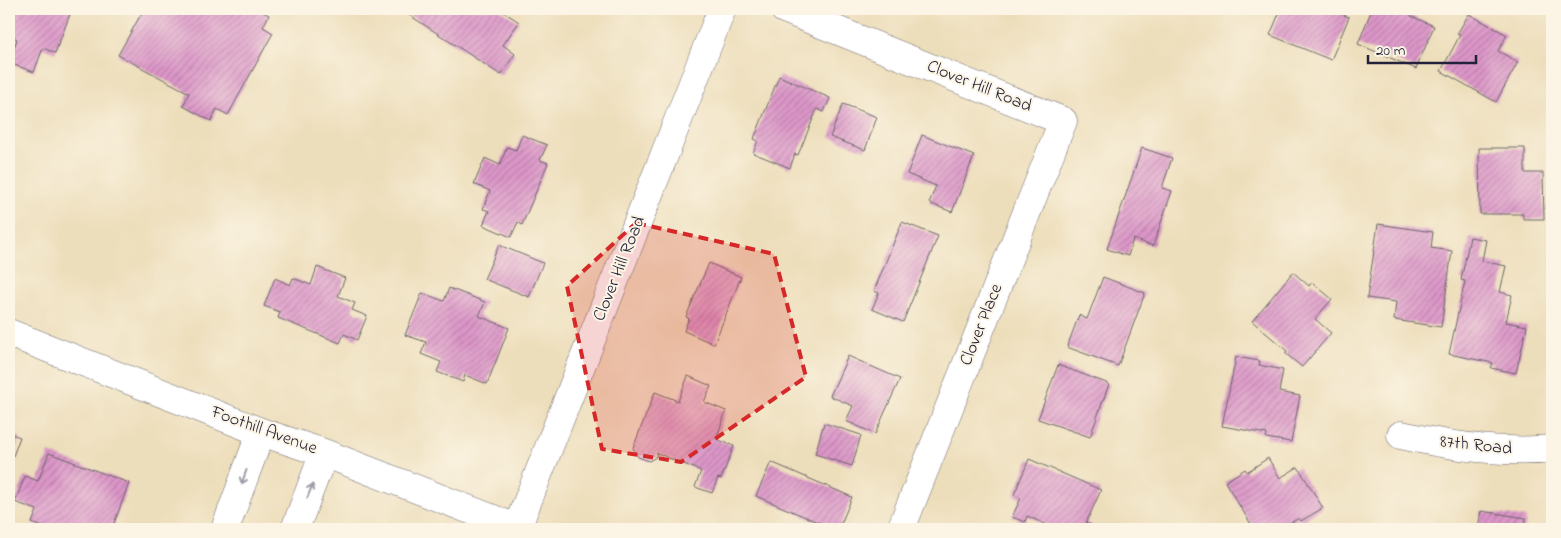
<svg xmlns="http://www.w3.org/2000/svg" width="1561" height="538" font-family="'Indie Flower',sans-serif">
<defs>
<pattern id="building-hatch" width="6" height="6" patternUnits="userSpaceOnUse" patternTransform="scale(1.25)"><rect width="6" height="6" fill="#dd97c9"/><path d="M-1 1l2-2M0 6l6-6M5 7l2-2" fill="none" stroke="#b37ba4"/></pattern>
</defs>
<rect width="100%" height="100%" fill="#fcf5e5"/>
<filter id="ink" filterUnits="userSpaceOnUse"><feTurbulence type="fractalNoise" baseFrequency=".02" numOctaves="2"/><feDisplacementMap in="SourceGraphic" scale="10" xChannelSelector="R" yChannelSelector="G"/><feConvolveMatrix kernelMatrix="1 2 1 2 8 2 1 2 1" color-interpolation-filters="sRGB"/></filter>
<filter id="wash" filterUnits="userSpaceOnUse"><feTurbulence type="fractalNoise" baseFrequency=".0096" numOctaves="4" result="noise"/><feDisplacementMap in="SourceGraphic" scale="20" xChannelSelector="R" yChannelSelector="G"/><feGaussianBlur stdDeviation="1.12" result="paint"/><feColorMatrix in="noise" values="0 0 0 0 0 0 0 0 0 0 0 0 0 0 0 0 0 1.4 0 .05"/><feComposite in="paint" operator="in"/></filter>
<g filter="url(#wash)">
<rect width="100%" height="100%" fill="#eddebb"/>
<g id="blocks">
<!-- building -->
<path fill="url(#building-hatch)" d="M9 9H72L55 53 43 48 34 72 9 63 17 39 9 35Z
M144 9H257L269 15 263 27 273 33 228 115 217 109 211 121 183 106 189 93 118 55Z
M400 9H499L519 22 503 45 515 54 501 75Z
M1281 9H1328L1349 17 1331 60 1270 35Z
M1372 9H1415L1411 16 1434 26 1416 69 1358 44Z
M1469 14 1507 35 1498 51 1518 62 1496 102 1441 71 1460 35 1457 34Z
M779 76 830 98 824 112 817 109 798 155 795 154 790 168 753 153 758 141 754 139Z
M843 104 877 117 865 150 830 137Z
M522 135 547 145 540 160 548 163 522 225 518 222 511 237 483 225 489 211 483 209 490 191 474 184 485 158 500 165 507 147 516 150Z
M922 135 974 156 952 212 929 203 936 186 907 174Z
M1142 148 1172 158 1162 188 1172 191 1153 246 1133 239 1128 256 1107 249Z
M1479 148H1525V173H1543L1544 219H1523V214H1480Z
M902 222 938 236 903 322 872 309 879 293 874 291Z
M1378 224 1433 232 1431 248 1452 251 1441 327 1394 320 1396 302 1367 298Z
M1470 237 1486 240 1482 261 1506 266 1500 292 1512 295 1506 322 1527 326 1516 373 1491 368 1493 363 1449 354 1465 281 1461 280Z
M499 245 543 263 529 297 484 279Z
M709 263 741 277 714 344 684 331 689 318 686 317Z
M317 267 345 278 338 296 355 303 352 310 367 316 357 340 344 334 340 343 278 318 280 312 264 306 275 278 290 285 293 278 311 285Z
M1293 272 1309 286 1312 282 1332 299 1315 319 1331 333 1302 367 1285 353 1287 351 1252 321Z
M1103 277 1145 293 1118 366 1067 347 1079 315 1087 319Z
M449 288 485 302 479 316 509 328 487 384 465 375 463 382 437 372 441 362 421 354 426 342 405 335 422 293 444 301Z
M848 356 900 379 875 434 846 421 853 406 830 396Z
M1236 357 1260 361 1259 365 1283 370 1279 392 1300 396 1291 442 1266 438 1267 434 1222 426Z
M1058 365 1109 384 1090 437 1038 419Z
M688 376 711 386 704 402 726 411 716 439 734 446 721 479 718 478 712 493 695 487 701 471 657 453 656 457 649 461 638 457 633 448 655 392 678 401Z
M824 423 861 435 852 466 815 454Z
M9 433 20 437 9 467Z
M49 453 129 483 112 529H80L69 525 68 529H47L32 523 37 510 15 502 25 476 38 481Z
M1268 458 1280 478 1298 467 1323 508 1301 521 1299 518 1280 529H1254L1225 482 1245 469 1247 472Z
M1029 459 1101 490 1086 523 1100 529H1046L1047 525 1027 516 1025 522 1012 517 1021 498 1014 495Z
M771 462 852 497 839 529H834L756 496Z
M1481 511 1526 518 1525 529H1478Z"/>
</g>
</g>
<g filter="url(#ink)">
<use href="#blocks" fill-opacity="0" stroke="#696468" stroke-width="1"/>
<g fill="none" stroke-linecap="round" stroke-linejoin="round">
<defs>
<path id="street" d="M784 9 1063 121 901 529
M9 333 261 432 324 453 519 529
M1401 435C1450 446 1502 454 1552 449
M517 528 722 9
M225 529 261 432
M295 529 324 453"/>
</defs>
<!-- street casing -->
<use href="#street" stroke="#696468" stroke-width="29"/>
<!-- street -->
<use href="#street" stroke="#fff" stroke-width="28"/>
</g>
<!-- one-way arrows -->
<defs><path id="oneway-shaft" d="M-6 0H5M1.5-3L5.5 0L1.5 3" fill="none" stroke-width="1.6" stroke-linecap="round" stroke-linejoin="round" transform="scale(1.25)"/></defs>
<g stroke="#9c9ca7">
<use href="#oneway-shaft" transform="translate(244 477) rotate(110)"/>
<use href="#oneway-shaft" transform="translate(310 491) rotate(-69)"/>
</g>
</g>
<!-- marked area -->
<path fill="#d62828" fill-opacity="0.2" stroke="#d62828" stroke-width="4" stroke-dasharray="10 6" stroke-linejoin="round" d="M636 223 774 254 806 377 681 462 602 449 567 286Z"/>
<g text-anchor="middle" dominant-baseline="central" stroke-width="4" stroke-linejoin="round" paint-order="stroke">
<!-- street labels -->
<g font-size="18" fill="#22223b" stroke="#fcf5e5">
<text transform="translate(979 87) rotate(22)">Clover Hill Road</text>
<text transform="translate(620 269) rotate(-68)">Clover Hill Road</text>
<text transform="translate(982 325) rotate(-68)">Clover Place</text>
<text transform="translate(264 431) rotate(20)">Foothill Avenue</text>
<text transform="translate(1476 446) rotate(6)">87th Road</text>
</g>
</g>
<!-- margin -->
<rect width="1561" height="538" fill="none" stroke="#fcf5e5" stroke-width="30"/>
<!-- scale -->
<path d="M1368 55v8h108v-8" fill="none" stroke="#22223b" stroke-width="2.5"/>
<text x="1376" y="55" font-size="15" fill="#22223b" stroke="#fcf5e5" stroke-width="4" paint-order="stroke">20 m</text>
</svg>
